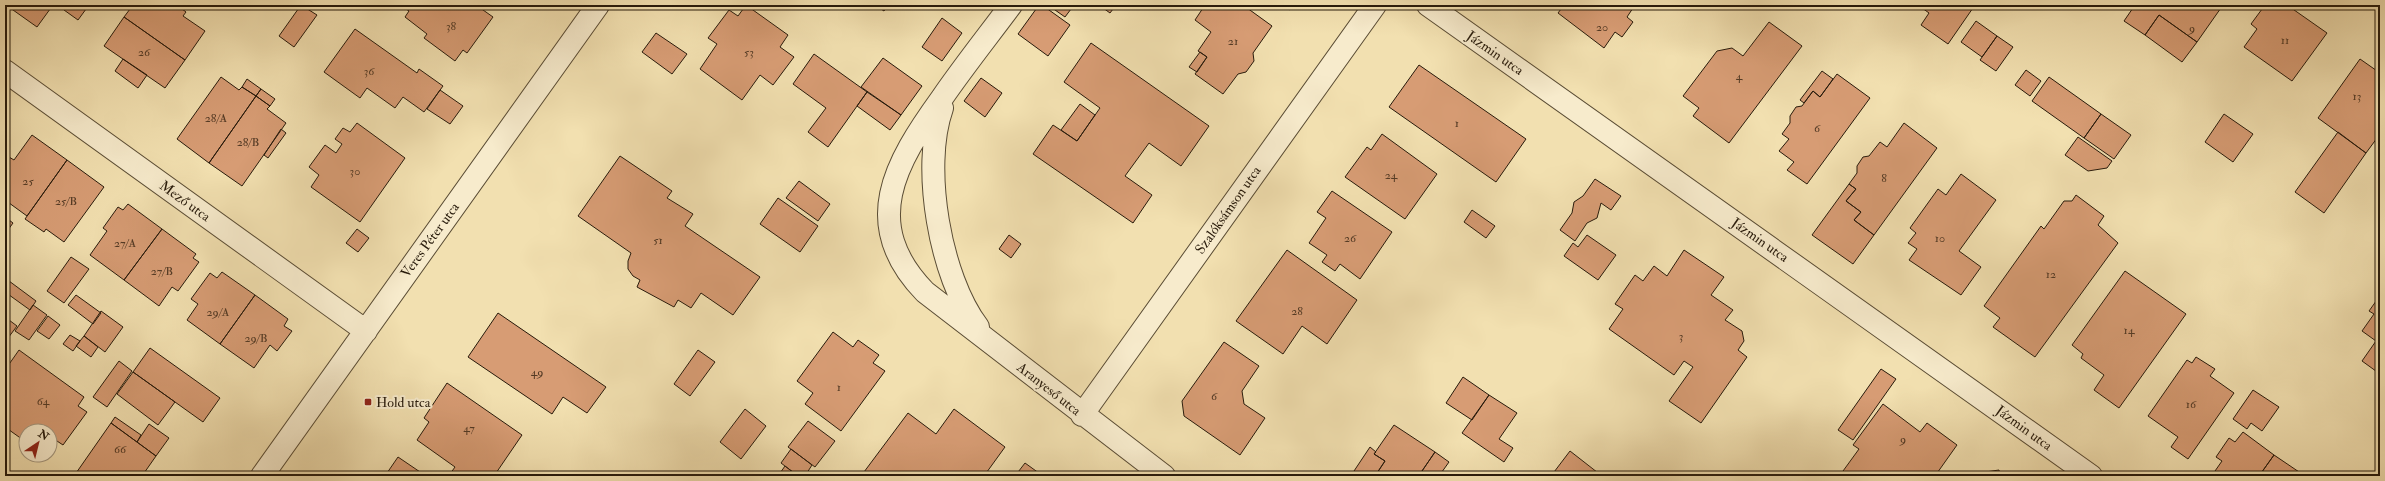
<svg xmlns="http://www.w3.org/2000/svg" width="2385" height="481" font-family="'IM FELL Double Pica',serif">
<rect width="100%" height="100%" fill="#f2e0b0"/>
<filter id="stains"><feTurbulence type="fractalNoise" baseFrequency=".005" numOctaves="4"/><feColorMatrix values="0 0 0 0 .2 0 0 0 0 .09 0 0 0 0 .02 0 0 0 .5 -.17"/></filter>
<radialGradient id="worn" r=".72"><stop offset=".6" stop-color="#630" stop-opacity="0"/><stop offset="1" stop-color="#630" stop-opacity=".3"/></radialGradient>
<!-- building -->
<path fill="#d79c74" stroke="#271a0b" d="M6 5H53L37 27Z
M68 5H89L78 20 64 10Z
M133 5H177L186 12 183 16 205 31 185 60 124 17Z
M301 5 317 15 294 47 279 36Z
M400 5H476L493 17 467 53 463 50 455 61 424 38 427 34 405 17 409 11Z
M746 5 788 35 780 47 794 57 773 85 760 75 742 100 700 69 717 44 708 38 729 10 738 16Z
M783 5H791L788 9Z
M847 5H868L858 8Z
M875 5H888L884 11Z
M926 5H935L932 9Z
M1039 5H1042L1070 25 1048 56 1018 34Z
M1048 5H1074L1065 17Z
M1099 5H1116L1110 13Z
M1205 5H1243L1272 26 1253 53 1254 61 1246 72 1238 74 1223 94 1195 74 1207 57 1198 51 1211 32 1195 20Z
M1284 5H1294L1290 10Z
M1564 5H1635L1627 17 1633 22 1622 37 1615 32 1604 48 1558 13Z
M1918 5H1975L1948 44 1921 25 1929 13Z
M2135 5H2223L2197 42 2159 15 2145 35 2124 21Z
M2265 5H2287L2327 33 2292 81 2244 47 2257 29 2251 24Z
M2159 15 2197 42 2182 62 2145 35Z
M124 17 185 60 165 88 104 46Z
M942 18 962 33 942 61 922 47Z
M1976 21 1997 36 1982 57 1961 42Z
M1769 22 1802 46 1729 143 1693 116 1699 108 1683 96 1717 51 1732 48 1743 56Z
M355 29 417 73 419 69 443 86 424 112 403 97 395 108 367 88 360 98 324 72Z
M656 33 687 54 672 74 642 52Z
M1997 36 2013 47 1996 71 1980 60Z
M1091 43 1209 126 1181 166 1149 143 1125 176 1152 195 1133 223 1033 154 1053 125 1077 141 1100 108 1064 82Z
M1200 52 1207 57 1197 72 1189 67Z
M814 54 867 92 828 147 808 132 826 108 793 84Z
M883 58 922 86 901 115 861 87Z
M123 59 147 75 138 88 115 71Z
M2360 59 2380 73V134L2366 153 2318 118Z
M1419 65 1526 139 1496 182 1389 107Z
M2026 70 2041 81 2030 96 2015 85Z
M1822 71 1833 79 1820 97 1813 91 1804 103 1800 100Z
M1837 74 1870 98 1807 184 1787 170 1794 162 1779 151 1789 139 1782 134 1790 123V116L1796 107 1802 106 1813 91 1820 97Z
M221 77 239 90 242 87 256 96 209 163 177 139Z
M2049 77 2101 114 2084 138 2032 101Z
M981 78 1002 93 985 117 964 101Z
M247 79 261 89 256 96 242 87Z
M261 89 275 99 270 106 256 96Z
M440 90 463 106 450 124 427 109Z
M867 92 901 115 890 130 857 106Z
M256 96 270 106 267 109 286 123 242 186 209 163Z
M1080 104 1095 115 1077 141 1061 130Z
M2101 114 2131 135 2114 159 2084 138Z
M2224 114 2253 134 2233 162 2205 142Z
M357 123 405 158 360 222 311 187 319 175 309 167 325 145 336 153 342 144 335 139 343 128 350 132Z
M1904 123 1937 148 1874 235 1854 220 1861 212 1846 201 1856 189 1849 184 1857 173V166L1863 157 1869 156 1880 142 1887 147Z
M281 129 286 133 268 158 264 155Z
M2338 132 2366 153 2324 213 2295 192Z
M1382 134 1437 174 1405 219 1345 177 1367 147 1371 150Z
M32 135 67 160 27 216 5 200V163L9 157 14 160Z
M2078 137 2112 161 2107 168 2088 171 2065 155Z
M620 156 672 191 667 198 693 214 685 226 760 277 733 315 701 293 691 308 678 300 674 307 637 287 640 280 633 276 628 269V261L631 253 578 216Z
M67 160 104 187 64 242 46 229 44 232 25 219Z
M1961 174 1996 200 1959 251 1981 267 1961 295 1909 260 1917 249 1908 243 1916 233 1910 228 1938 189 1946 195Z
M1595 179 1621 196 1611 210 1601 203 1597 218 1587 223 1575 241 1560 230 1572 213 1574 202 1583 196Z
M799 181 830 204 818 221 786 198Z
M1849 184 1856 189 1846 201 1861 212 1854 220 1874 235 1853 264 1812 235Z
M1332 191 1392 232 1360 279 1340 264 1335 271 1322 262 1327 255 1309 243 1326 218 1317 212Z
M2076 195 2104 216 2098 225 2118 243 2035 357 1993 327 2000 318 1984 306 2041 226 2044 229 2064 201H2072Z
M778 198 818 226 800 252 760 224Z
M128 204 162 229 124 280 90 255 107 231 103 228 118 207 123 210Z
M1472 210 1495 226 1486 238 1464 222Z
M5 217 13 223 5 234Z
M162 229 196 254 193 258 199 262 178 291 172 287 159 306 124 280Z
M357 229 369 238 358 252 346 243Z
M1009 235 1021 244 1011 258 999 249Z
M1587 235 1616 255 1598 280 1564 256 1573 243 1578 247Z
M1287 250 1357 300 1327 344 1302 326 1283 354 1236 321Z
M1684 250 1724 277 1711 295 1733 310 1725 320 1742 331 1744 341 1738 350 1747 357 1701 423 1669 401 1693 367 1684 361 1674 375 1609 329 1623 309 1615 304 1635 275 1643 281 1654 266 1667 276Z
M71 257 89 269 64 303 47 291Z
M2125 271 2186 314 2119 408 2094 390 2104 375 2081 358 2083 354 2072 345Z
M222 272 255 295 220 344 187 320 198 304 191 299 210 273 217 278Z
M5 278 36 301 30 310 5 292Z
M76 295 101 313 93 324 68 305Z
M255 295 288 319 284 326 292 331 277 351 270 345 254 368 220 344Z
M2379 297H2380V374L2362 361 2376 341 2362 331 2374 314 2369 311Z
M33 305 47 315 29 340 15 331Z
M101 311 123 327 105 352 84 336Z
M498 313 606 387 587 413 563 397 552 414 468 357Z
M48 316 60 325 49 339 37 331Z
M5 317 17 326 5 342Z
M833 332 853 347 858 340 879 355 873 363 885 371 841 431 805 404 813 393 797 381Z
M70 335 80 341 73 351 63 344Z
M84 336 98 347 91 357 76 346Z
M1224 342 1259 366 1242 391 1244 404 1265 418 1240 455 1184 416 1182 401Z
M150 348 220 398 203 422 133 372Z
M19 350 84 397 78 406 87 412 63 445 54 439 50 445V431H26V442L5 427V370Z
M698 350 715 362 690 396 674 384Z
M2196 357 2215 369 2210 376 2234 393 2188 459 2171 447 2178 437 2148 416 2187 360 2192 363Z
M119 361 132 371 107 407 93 397Z
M1881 369 1896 379 1853 440 1838 430Z
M133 372 175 402 158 425 117 394Z
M1463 377 1489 395 1472 420 1446 403Z
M447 383 522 435 494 476H452L450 474 455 467 417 440 429 422 424 418Z
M2253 390 2279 407 2262 431 2251 423 2247 429 2233 419Z
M1489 395 1517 413 1499 439 1513 448 1504 462 1462 433Z
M1883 404 1920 432 1927 423 1957 445 1935 476H1850L1843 471 1859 449 1853 445Z
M745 409 766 426 741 459 720 442Z
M954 409 1005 447 984 476H861L908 413 936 434Z
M115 417 141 435 137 442 111 423Z
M808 421 835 441 815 467 788 447Z
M111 423 156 456 142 476H74Z
M149 424 169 438 156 456 137 442Z
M1394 425 1435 452 1422 471 1429 476H1375L1385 461 1374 454Z
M2243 432 2274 455 2259 476H2216L2215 471 2222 461 2216 457 2229 438 2235 442Z
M1370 447 1376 452 1374 454 1385 461 1375 476H1356L1352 474Z
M791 449 812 465 805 476H798L781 463Z
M1570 451 1602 476H1551Z
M1435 452 1449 462 1439 476H1429L1422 471Z
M2274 455 2305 476H2259Z
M398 457 426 476H373L380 472 387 473Z
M1025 463 1043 476H1015Z
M785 466 798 476H778Z
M1999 470 2000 476H1958Z"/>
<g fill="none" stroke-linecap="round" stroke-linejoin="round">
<defs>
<path id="minor" d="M1011 5C988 36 964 66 942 98 895 163 859 224 925 292L1164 476
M1428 5 2091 476
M5 71 366 331
M942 108C921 167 940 277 978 327
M1082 415 1375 5
M262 476 598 5"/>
</defs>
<!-- minor casing -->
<use href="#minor" stroke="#5a4c34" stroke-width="24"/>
<!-- minor -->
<use href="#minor" stroke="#f7ebcc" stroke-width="22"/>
</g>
<!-- markers -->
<rect fill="#8f2418" stroke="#f7ebcc" stroke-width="1.5" x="364" y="398" width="8" height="8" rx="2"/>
<g text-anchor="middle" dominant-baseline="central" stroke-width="4" stroke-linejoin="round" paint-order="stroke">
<!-- number labels -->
<g font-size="12" fill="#533a25">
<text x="451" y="26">38</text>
<text x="1602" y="27">20</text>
<text x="2192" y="28">9</text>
<text x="2285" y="40">11</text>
<text x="1233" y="41">21</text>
<text x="144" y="52">26</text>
<text x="749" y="52">53</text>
<text x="369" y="71">36</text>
<text x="1739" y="76">4</text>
<text x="2357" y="96">13</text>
<text x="216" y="118">28/A</text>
<text x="1457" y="123">1</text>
<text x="1817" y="128">6</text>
<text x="248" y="142">28/B</text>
<text x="355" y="171">30</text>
<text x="1391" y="175">24</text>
<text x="1884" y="178">8</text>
<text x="28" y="181">25</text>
<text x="66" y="201">25/B</text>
<text x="1350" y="238">26</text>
<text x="1940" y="238">10</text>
<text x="658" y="240">51</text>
<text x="125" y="243">27/A</text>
<text x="162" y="271">27/B</text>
<text x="2051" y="274">12</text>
<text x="1297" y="311">28</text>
<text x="218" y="312">29/A</text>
<text x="2129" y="330">14</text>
<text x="1681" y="336">3</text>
<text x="256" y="338">29/B</text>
<text x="537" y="372">49</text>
<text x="839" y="387">1</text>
<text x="1214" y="396">6</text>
<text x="43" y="401">64</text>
<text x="2191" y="404">16</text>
<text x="469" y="428">47</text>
<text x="1903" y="439">9</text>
<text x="120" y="449">66</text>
</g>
<!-- street labels -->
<g font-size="14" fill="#271a0b" stroke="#f7ebcc">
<text transform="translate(1495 53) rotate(35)">Jázmin utca</text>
<text transform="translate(185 201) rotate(36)">Mező utca</text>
<text transform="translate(1228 210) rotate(-55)">Szalóksámson utca</text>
<text transform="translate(430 240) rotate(-54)">Veres Péter utca</text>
<text transform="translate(1760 240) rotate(35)">Jázmin utca</text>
<text transform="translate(1049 389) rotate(38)">Aranyeső utca</text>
<text transform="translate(2024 428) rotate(36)">Jázmin utca</text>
</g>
<!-- poi labels -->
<g font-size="14" fill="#271a0b" stroke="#f7ebcc" text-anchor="start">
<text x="376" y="402">Hold utca</text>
</g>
</g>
<!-- margin -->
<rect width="2385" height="481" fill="none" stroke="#f2e0b0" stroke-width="20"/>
<rect x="6" y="6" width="2373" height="469" fill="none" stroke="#271a0b" stroke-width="2"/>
<rect x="10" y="10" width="2365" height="461" fill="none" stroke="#271a0b"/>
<!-- north arrow -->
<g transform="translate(38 443) rotate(35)"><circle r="19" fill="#f7ebcc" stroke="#a4977f"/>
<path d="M0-3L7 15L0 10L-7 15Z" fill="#8f2418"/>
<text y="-6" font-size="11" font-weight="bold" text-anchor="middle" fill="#271a0b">N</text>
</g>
<rect width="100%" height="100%" filter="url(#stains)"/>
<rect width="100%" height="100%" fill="url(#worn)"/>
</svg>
